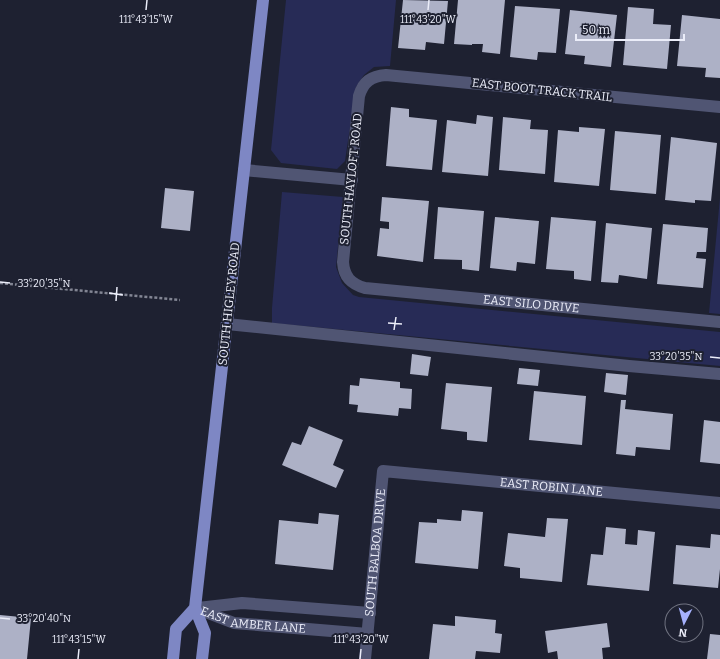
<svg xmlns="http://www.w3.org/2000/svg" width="720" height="659" font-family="Bitter,serif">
<rect width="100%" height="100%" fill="#1e2131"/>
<!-- green -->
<path fill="#272b56" d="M286 0H396L390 66 374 67 364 75 356 87 345 161 337 169 281 163 271 150Z
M282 192 343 197 336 267 342 283 353 295 359 297 720 332V366L272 323V308Z
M720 198V314L709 313Z"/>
<!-- building -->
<path fill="#adb1c6" d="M403 0 448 1 444 44 426 42 425 50 398 48Z
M458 0H505L500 54 482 52 483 44H472V45L454 44Z
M515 6 560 9 556 53 538 52 537 60 510 57Z
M628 7 654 9 653 24 671 25 667 69 623 65Z
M570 10 617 15 611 67 584 64 585 56 565 54Z
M682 15 720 19V78L705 77 706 68 677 66Z
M391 107 409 109V117L437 120 432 170 386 166Z
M477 115 493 117 488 176 442 172 447 120 476 124Z
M503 117 531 120 530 129 548 130 545 174 499 170Z
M579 127 605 129 599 186 554 182 558 130 579 132Z
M615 131 661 135 656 194 610 190Z
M671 137 717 143 711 201 695 200V203L665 200Z
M165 188 194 191 190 231 161 228Z
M382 197 429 201 423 262 377 256 380 228 389 229V222L380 221Z
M438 207 484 211 479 271 462 269V260L434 259Z
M495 217 539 221 535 264 517 262 516 271 490 268Z
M551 217 596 221 591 281 574 279V271L546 269Z
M606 223 652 228 647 279 619 275 618 283 601 282Z
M663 224 708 228 706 252H697L696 258 706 259 703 288 657 284Z
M412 354 431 357 428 376 410 374Z
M519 368 540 370 538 386 517 384Z
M606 373 628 375 626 395 604 392Z
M360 378 400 382V388L412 389 411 409 399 408 398 416 357 412 358 405 349 404 350 385 359 386Z
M446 383 492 387 487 442 467 440V432L441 429Z
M534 391 586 396 582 445 529 440Z
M621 400H626L625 409 673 414 670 450 636 447 635 456 616 454Z
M704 420 720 422V464L700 462Z
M309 426 343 440 333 465 344 470 336 488 282 465 292 442 301 445Z
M462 510 483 512 478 569 415 563 419 522 437 523V519L461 521Z
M319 513 339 515 333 570 275 564 279 520 318 524Z
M547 518 568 519 562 582 520 578V568L504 566 508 533 545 537Z
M606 527 626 529 625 544 637 545 638 530 655 532 649 591 587 585 591 554 603 555Z
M711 534 720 535V569L718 588 673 584 676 545 710 548Z
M0 615 31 618 27 659H0Z
M455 616 496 620 495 633 502 634 500 653 476 651 475 659H429L433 624 455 626Z
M607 623 610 647 602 648 603 659H558L557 651 548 653 545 631Z
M710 634 720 635V659H707Z"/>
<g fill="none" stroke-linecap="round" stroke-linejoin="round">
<!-- path -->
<path stroke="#828593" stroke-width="2.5" stroke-dasharray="3 2" stroke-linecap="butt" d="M0 283 180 300"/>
<!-- minor -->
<g stroke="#505573" stroke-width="12">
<path id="s1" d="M720 107 386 75C371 76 363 82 359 96L343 262C344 277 351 284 365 288L720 322"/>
<path d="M244 170 352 180"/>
<path d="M227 324 629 366 720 374"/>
<path id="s2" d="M195 608 234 623 368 634"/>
<path d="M198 608 242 603 370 613"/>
<path id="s3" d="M365 659 383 471 720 503"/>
</g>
<!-- major -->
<path stroke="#7e87c4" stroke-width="12" d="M173 659 176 629 195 608
M202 659 205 633 195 608 263 0"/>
</g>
<!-- ticks -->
<path fill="none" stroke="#ebedf9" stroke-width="1.5" d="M146 10 147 0M428 10 429 0M0 282 10 283M109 293 123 295M116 301 117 287M388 323 402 324M394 330 396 317M710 357 720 358M0 618 10 619M78 659 79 649M360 659 361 649"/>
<g text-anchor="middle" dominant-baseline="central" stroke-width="4" stroke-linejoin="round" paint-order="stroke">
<!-- street labels -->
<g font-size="12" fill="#ebedf9" stroke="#1e2131">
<text transform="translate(542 90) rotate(6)">EAST BOOT TRACK TRAIL</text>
<text transform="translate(351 179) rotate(-84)">SOUTH HAYLOFT ROAD</text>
<text transform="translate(229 304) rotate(-84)">SOUTH HIGLEY ROAD</text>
<text stroke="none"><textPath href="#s1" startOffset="743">EAST SILO DRIVE</textPath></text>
<text stroke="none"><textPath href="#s3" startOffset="358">EAST ROBIN LANE</textPath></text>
<text stroke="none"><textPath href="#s3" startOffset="107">SOUTH BALBOA DRIVE</textPath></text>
<text stroke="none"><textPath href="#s2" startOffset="60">EAST AMBER LANE</textPath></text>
</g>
</g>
<g font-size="10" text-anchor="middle" fill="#ebedf9" stroke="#1e2131" stroke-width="4" stroke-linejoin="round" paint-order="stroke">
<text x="146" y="23">111°43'15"W</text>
<text x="428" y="23">111°43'20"W</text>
<text x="44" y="287">33°20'35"N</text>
<text x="676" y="360">33°20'35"N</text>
<text x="44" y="622">33°20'40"N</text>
<text x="79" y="643">111°43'15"W</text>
<text x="361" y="643">111°43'20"W</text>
</g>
<!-- north arrow -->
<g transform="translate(684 623) rotate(186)"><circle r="19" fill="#1e2131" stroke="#707381"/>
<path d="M0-3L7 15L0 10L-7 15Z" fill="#a6b1fc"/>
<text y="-6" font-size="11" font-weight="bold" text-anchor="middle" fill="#ebedf9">N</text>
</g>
<!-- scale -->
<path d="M576 34v6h108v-6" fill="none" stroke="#ebedf9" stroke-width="2"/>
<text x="582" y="34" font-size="12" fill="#ebedf9" stroke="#1e2131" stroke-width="3" paint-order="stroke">50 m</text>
</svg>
